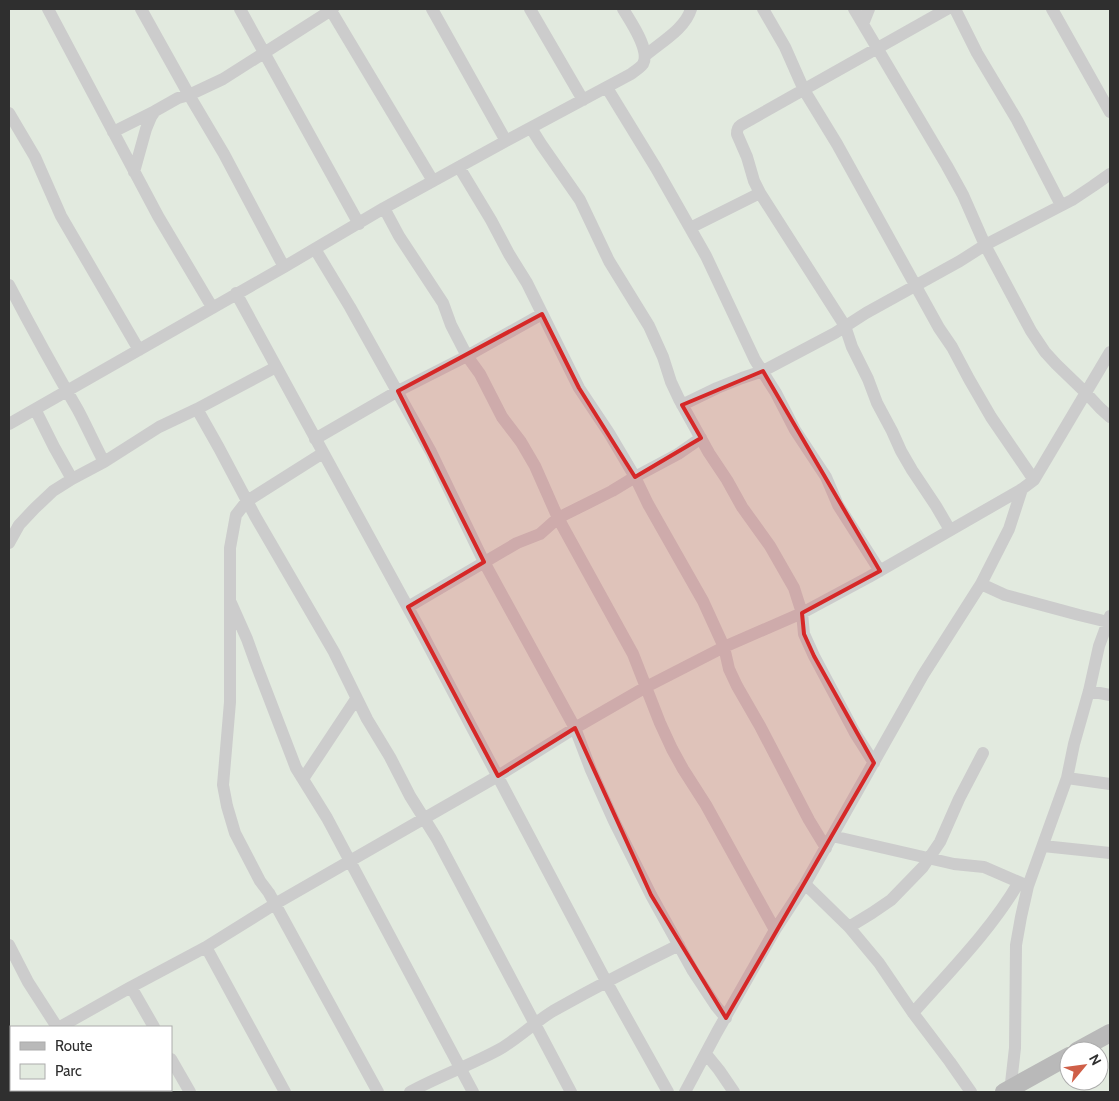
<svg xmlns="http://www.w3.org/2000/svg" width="1119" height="1101" font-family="Cabin,sans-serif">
<rect width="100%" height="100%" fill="#fff"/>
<!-- green -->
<path fill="#e2eadf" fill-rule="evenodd" d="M9 9H1110V1092H9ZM11 1027H171V1090H11ZM1069 1051H1099V1081H1069Z"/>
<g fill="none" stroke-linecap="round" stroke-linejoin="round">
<!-- street -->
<path stroke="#ccc" stroke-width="12" d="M48 9 158 216 212 307
M141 9 189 95 224 154 284 267
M240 9 359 224
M330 9 433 181
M432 9 506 141
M530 9 583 100
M763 9 785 47 804 90 837 144 939 328 952 347 969 379 991 417 1034 480
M854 9 947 166 963 195 985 245 1031 331 1045 352 1056 364 1086 393 1100 408 1110 417
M947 9 741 125C738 127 737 129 737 134L747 157 754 181 760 193 845 326 852 347 868 379 877 403 892 431 901 451 912 470 936 506 950 530
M955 9 977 53 1017 120 1061 205
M1052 9 1110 112
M863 24 869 9
M646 55C661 42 685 29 691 9
M607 88 656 168 706 256 755 360 776 393 795 430 826 477 838 505 880 571
M9 113 35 157 61 216 139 350
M531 128 541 144 580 200 609 261 649 326 663 357 671 382 679 399 709 453 727 480 742 507 770 546 794 588 802 613 804 634 814 656 855 733 874 763
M113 132 155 111
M459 167 491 220 509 254 527 283 579 388 609 433 635 477 648 504 703 601 724 647 729 669 737 686 760 726 809 820 826 848
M134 172 146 129 151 117 155 111 178 98 189 95 223 79 333 9
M384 208 399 236 443 303 451 325 467 356 480 374 502 417 521 442 535 466 558 518 633 654 660 723 672 749 683 769 706 805 775 930
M690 228 760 193
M315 249 350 307 431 452 484 562 575 728 591 770 614 821 651 895 693 971 716 1006 726 1018
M9 285C31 327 54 369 78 410 87 427 95 445 104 462
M236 293 424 637 606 981 668 1092
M682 405 717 388 742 378 763 371 835 333 866 313 960 261 985 245 1072 200 1093 186 1110 174
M35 409 54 447 72 479
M197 409 219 448 255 516 334 652 367 719 390 757 410 796 437 839 571 1092
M9 424 284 267 384 208 506 141 631 74C635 71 640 68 643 64 651 50 630 21 623 9
M315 439 398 391 467 356 542 314
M323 453 247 501 236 515 230 548V702L223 785 227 806 235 833 260 881 269 893 378 1092
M9 543 19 525 35 508 53 491 72 479 104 462 159 427 197 409 276 367
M981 584 1005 595 1079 615 1108 622
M231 603 247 639 256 664 296 768 327 818 473 1092
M408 607 517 543 540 534 558 518 612 491 635 477 678 454 701 438
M1089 691 1110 695
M1067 778 1110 784
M303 779 356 699
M832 836 954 864 984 867 1028 886
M1043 846 1110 853
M805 884 849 927 879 963 913 1013 950 1062 971 1092
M849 927 872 913 891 900 923 867 940 842 959 799 983 753
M9 945 28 982 57 1027
M206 947 285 1092
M131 987 154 1027
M913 1013C950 971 991 930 1019 882
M60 1027 131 987 206 947 275 904 498 776 575 728 646 687 724 647 802 613 869 577 1022 489 1034 480 1110 352
M706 1054 719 1070 734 1092
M9 1056 11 1055
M171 1059 190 1092
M92 1090 93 1092
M410 1092C439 1076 471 1065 500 1049 519 1038 535 1022 553 1011 594 988 636 966 679 945
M685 1092 717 1032 775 930 805 884 923 675 981 584 1009 529 1022 489
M1010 1092 1015 1048 1016 945 1021 917 1028 886 1067 778 1074 744 1089 691 1099 646 1110 616"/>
<!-- secondary -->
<path stroke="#b9b9b9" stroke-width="18" d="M1077 1051 1110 1033
M1004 1092 1069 1056"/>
</g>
<!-- marked area -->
<path fill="#d62828" fill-opacity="0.2" stroke="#d62828" stroke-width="4" stroke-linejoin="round" d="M542 314 579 388 635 477 701 438 682 405 763 371 880 571 802 613 804 634 814 656 874 763 726 1018 651 895 575 728 498 776 408 607 484 562 398 391Z"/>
<!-- border -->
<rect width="1119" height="1101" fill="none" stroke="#2f2f2f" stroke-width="20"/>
<!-- legend -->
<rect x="10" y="1026" width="162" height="65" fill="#ffffff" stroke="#acacac"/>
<rect x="20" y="1042" width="25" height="8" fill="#b9b9b9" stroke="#acacac"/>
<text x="55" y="1051" font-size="15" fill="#2f2f2f">Route</text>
<rect x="20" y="1064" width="25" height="15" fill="#e2eadf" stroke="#acacac"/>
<text x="55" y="1076" font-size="15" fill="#2f2f2f">Parc</text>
<!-- north arrow -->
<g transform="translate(1084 1066) rotate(61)"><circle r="24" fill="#ffffff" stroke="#acacac"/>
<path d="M0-4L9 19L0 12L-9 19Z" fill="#cf5f48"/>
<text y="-8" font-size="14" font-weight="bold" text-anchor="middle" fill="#2f2f2f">N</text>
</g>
</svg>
